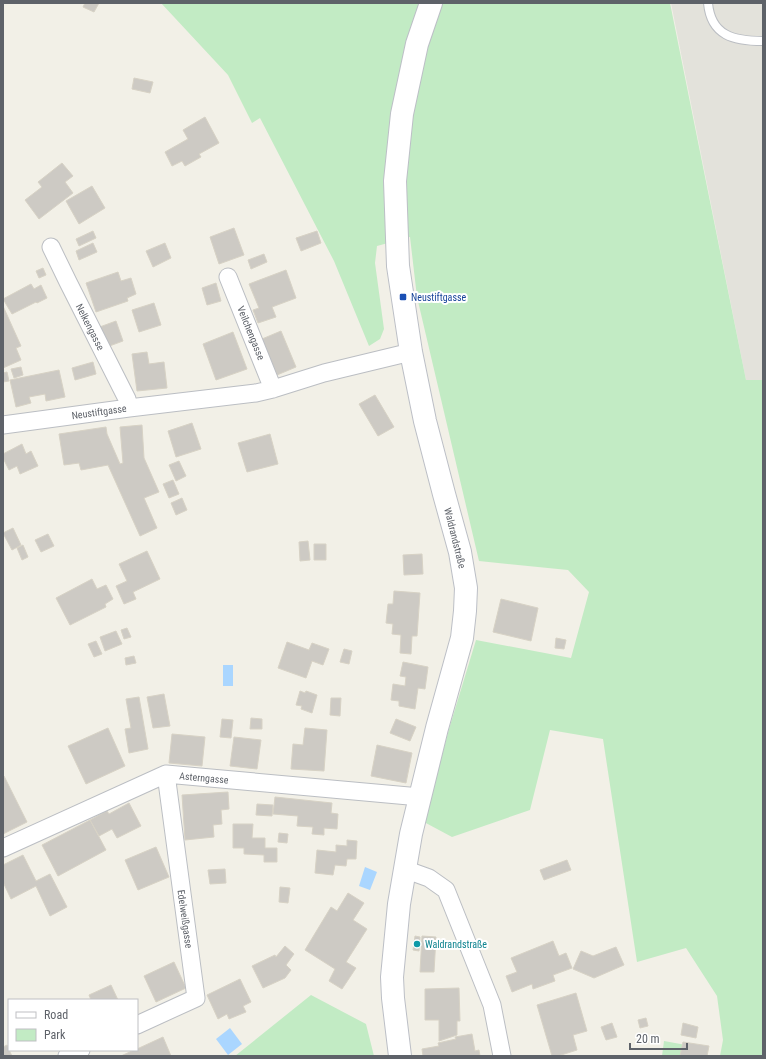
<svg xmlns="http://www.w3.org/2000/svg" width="766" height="1059" font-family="'Roboto Condensed',sans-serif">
<rect width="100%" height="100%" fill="#f2f0e7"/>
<!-- industrial -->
<path fill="#e3e2db" d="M671 3H763V380H746Z"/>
<!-- green -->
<path fill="#c2ebc4" d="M161 3H670L746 380H763V1056H720L723 1040 717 996 686 948 637 962 603 739 550 730 530 810 452 837 424 822 449 729 476 640 571 658 589 592 568 570 479 561 417 297 410 237 377 246 375 263 384 329 380 339 369 346 334 261 260 118 252 123 228 75Z
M311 995 366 1024 374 1056H235Z
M664 1041 686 1045 685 1056H662Z"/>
<!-- water -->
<path fill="#aad6ff" d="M223 665H233V686H223Z
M365 867 377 872 370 890 359 886Z
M230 1028 242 1044 228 1055 216 1039Z"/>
<!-- building -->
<path fill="#cdcac4" stroke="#d7d2c5" d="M85 3H99L94 12 83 7Z
M134 78 153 82 150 93 132 89Z
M205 117 219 143 199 154 201 157 185 166 182 161 172 166 165 152 188 139 183 130Z
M62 163 73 176 65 182 73 193 39 219 25 200 42 187 38 182Z
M92 186 105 208 79 224 66 201Z
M234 228 244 255 219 264 210 237Z
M93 231 96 238 79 246 76 239Z
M317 231 321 243 301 251 296 238Z
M93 243 97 252 79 260 76 251Z
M165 243 171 258 153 267 146 251Z
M264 254 267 262 251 269 248 260Z
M43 268 46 275 39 278 36 271Z
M286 270 296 298 272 307 276 317 258 323 253 310 259 308 249 284Z
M118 272 121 281 131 278 136 294 127 298 128 301 96 312 86 283Z
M216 283 221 301 207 305 202 288Z
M31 284 34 289 41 285 47 298 37 303 36 302 12 314 3 299Z
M154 303 161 325 139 332 132 310Z
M3 306 21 346 16 348 21 360 3 368Z
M116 321 123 341 104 348 97 328Z
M281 331 296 367 277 375 262 339Z
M233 332 247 369 216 380 203 344Z
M147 352 149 364 164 362 167 388 137 391 132 354Z
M93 362 96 374 75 380 72 368Z
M21 367 23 375 14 378 11 369Z
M59 370 65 397 46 401 45 394 29 397 31 403 16 407 10 380Z
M7 372 9 381 3 382V373Z
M375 395 394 427 378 436 359 404Z
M192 423 201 449 176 457 168 431Z
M142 425 144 458 159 492 144 498 157 528 140 536 108 465 81 470 79 463 64 465 59 434 106 427 107 434 120 464 123 463 120 427Z
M270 434 278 464 247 472 238 443Z
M22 444 26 454 31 451 38 466 20 474 17 466 9 470 3 458V454Z
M179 461 186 476 176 481 169 465Z
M173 480 179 494 169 498 163 484Z
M182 498 187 510 176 515 171 503Z
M13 528 21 545 12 550 3 533Z
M48 534 54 546 41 552 35 540Z
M308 541 310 560 300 561 299 542Z
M314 544H326V560H314Z
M23 545 28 557 22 560 17 548Z
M147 551 160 579 133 592 136 599 124 604 116 586 127 581 119 564Z
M422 554 423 574 404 575 403 555Z
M92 579 97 589 106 585 113 599 105 604 106 607 70 625 56 598Z
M394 591 420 593 417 636H412L411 654 400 653 401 635 392 634 393 624 386 623 388 604H393Z
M501 599 538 608 531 641 493 632Z
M127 628 131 637 124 639 121 630Z
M116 631 122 644 105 651 100 637Z
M556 638 566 640 564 649 555 648Z
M96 641 102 654 94 657 88 644Z
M287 642 309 650 312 643 329 649 323 665 312 661 306 678 278 668Z
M344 649 352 651 349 664 340 662Z
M134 656 136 663 126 665 125 658Z
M403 662 428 667 425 689 418 688 415 709 399 706V701L391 700 393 684 405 686 406 677 400 676Z
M300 691 305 693 306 691 317 695 312 713 301 709 302 706 296 705Z
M164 694 170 726 153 728 147 697Z
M139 697 148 749 129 753 125 729 131 728 126 699Z
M331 698H341L340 716 330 715Z
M251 718 262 719V729H250Z
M222 719 233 720 231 738 220 737Z
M396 719 416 727 410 741 390 733Z
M108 728 125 766 86 784 68 746Z
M305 728 327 730 324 771 291 769 293 744 303 745Z
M172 734 205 737 202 766 169 763Z
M234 737 261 740 257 769 230 766Z
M377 745 412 753 406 783 371 776Z
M3 776H4L27 822 3 834Z
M228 792 229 809 221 810 222 824 213 825 214 837 185 840 182 795Z
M275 797 332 803 331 813 338 814 337 829 324 828V835L312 834 313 827 297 826 298 816 273 814Z
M129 803 141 826 117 838 112 829 99 836 90 820 107 811 109 814Z
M257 804 273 805 272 816 256 815Z
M90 820 106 850 58 876 42 845Z
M233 824H253L252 838H265V848H277V862H264V855L244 854V848H233Z
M279 833 288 834 287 843 278 842Z
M347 840 357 841 356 859H347L346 866 335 865 333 875 315 873 317 850 336 852V845L347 846Z
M156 847 169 877 138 890 125 860Z
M23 855 36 881 50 874 67 907 50 916 36 886 11 899 3 882V865Z
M567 860 571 870 544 880 540 870Z
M225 869 226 883 210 884 208 870Z
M280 887 290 888 288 903 279 902Z
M348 893 364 903 353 920 367 929 346 962 356 968 342 989 329 981 335 969 305 950 331 907 337 911Z
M415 936 420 937 419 951 413 950Z
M422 936 436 937 434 972H420Z
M553 941 559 956 566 953 572 968 553 975 555 981 533 989 532 984 512 992 506 976 517 972 511 958Z
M285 946 294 954 286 965 291 970 285 978 263 988 252 966 275 955 276 957Z
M616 947 624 965 594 978 573 969 581 951 593 956Z
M174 962 186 988 156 1002 144 976Z
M240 979 251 1002 243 1006 246 1012 229 1019 227 1014 218 1019 207 995Z
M111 985 118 1000H91L89 995Z
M459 988 460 1021H457V1035L439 1041V1020H425V989Z
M576 993 587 1031 573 1035 577 1050 558 1056H552L537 1005Z
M646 1018 648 1026 640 1028 638 1020Z
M612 1023 617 1037 606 1040 601 1027Z
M683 1023 698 1027 696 1038 681 1035Z
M472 1034 475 1051 479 1050 480 1056H423L422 1049 439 1046 438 1043 456 1039 455 1037Z
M163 1037 171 1056H121L134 1050H137V1049Z
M683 1042 709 1046 707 1056H680Z
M7 1045 9 1050 12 1056H3V1047Z"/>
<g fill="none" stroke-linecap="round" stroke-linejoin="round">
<defs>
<path id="lane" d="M708 3C711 36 734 41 763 41"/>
<path id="street" d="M51 247 68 282 127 399 129 408
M228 277 273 389
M3 425 129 408 256 393 273 389 324 373 411 352
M3 848 166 774 420 797
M404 869 429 878 446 890 492 1005 502 1056
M137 1025 196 998 166 774
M67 1056 81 1050"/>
<path id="secondary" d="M400 1056 393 998 392 977 399 904 411 834 437 728 462 638 465 611 466 588 460 552 444 494 425 421 411 352 398 266 395 181 402 114 417 44 431 3"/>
</defs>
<!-- lane casing -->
<use href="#lane" stroke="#bbbec3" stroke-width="10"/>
<!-- street casing -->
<use href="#street" stroke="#bbbec3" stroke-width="19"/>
<!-- secondary casing -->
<use href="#secondary" stroke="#bcbfc6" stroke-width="24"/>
<!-- lane -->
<use href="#lane" stroke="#fff" stroke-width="8"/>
<!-- street -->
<use href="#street" stroke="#fff" stroke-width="17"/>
<!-- secondary -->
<use href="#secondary" stroke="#fff" stroke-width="22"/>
</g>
<!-- markers -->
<rect fill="#1a4fb4" stroke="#fff" stroke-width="1.5" x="399" y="293" width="8" height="8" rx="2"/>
<circle fill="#0f9aa8" stroke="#fff" stroke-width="1.5" cx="417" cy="944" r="4"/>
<g text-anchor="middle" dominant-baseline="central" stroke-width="4" stroke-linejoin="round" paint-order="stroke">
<!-- transit labels -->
<g font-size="10" fill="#164399" stroke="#fff" text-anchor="start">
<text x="411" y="297">Neustiftgasse</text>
</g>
<!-- street labels -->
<g font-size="10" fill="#5e6269" stroke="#fff">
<text transform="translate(90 327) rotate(63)">Nelkengasse</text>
<text transform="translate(251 333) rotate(68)">Veilchengasse</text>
<text transform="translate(99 412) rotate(-8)">Neustiftgasse</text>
<text transform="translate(455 538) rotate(76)">Waldrandstraße</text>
<text transform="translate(204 778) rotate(5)">Asterngasse</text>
<text transform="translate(185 919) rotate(82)">Edelweißgasse</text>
</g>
<!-- culture labels -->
<g font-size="10" fill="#0d838f" stroke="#fff" text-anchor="start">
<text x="425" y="944">Waldrandstraße</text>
</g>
</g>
<!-- border -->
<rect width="766" height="1059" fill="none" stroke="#5e6269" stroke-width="8"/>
<!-- legend -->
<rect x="8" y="999" width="130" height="52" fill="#ffffff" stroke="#bfc0c3"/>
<rect x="16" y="1012" width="20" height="6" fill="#ffffff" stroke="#bfc0c3"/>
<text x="44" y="1019" font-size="12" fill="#5e6269">Road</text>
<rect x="16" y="1029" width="20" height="12" fill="#c2ebc4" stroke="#bfc0c3"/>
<text x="44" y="1039" font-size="12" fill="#5e6269">Park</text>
<!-- scale -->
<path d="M630 1043v6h57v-6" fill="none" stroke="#5e6269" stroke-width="2"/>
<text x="636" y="1043" font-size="12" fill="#5e6269" stroke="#ffffff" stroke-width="3" paint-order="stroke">20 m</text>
</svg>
